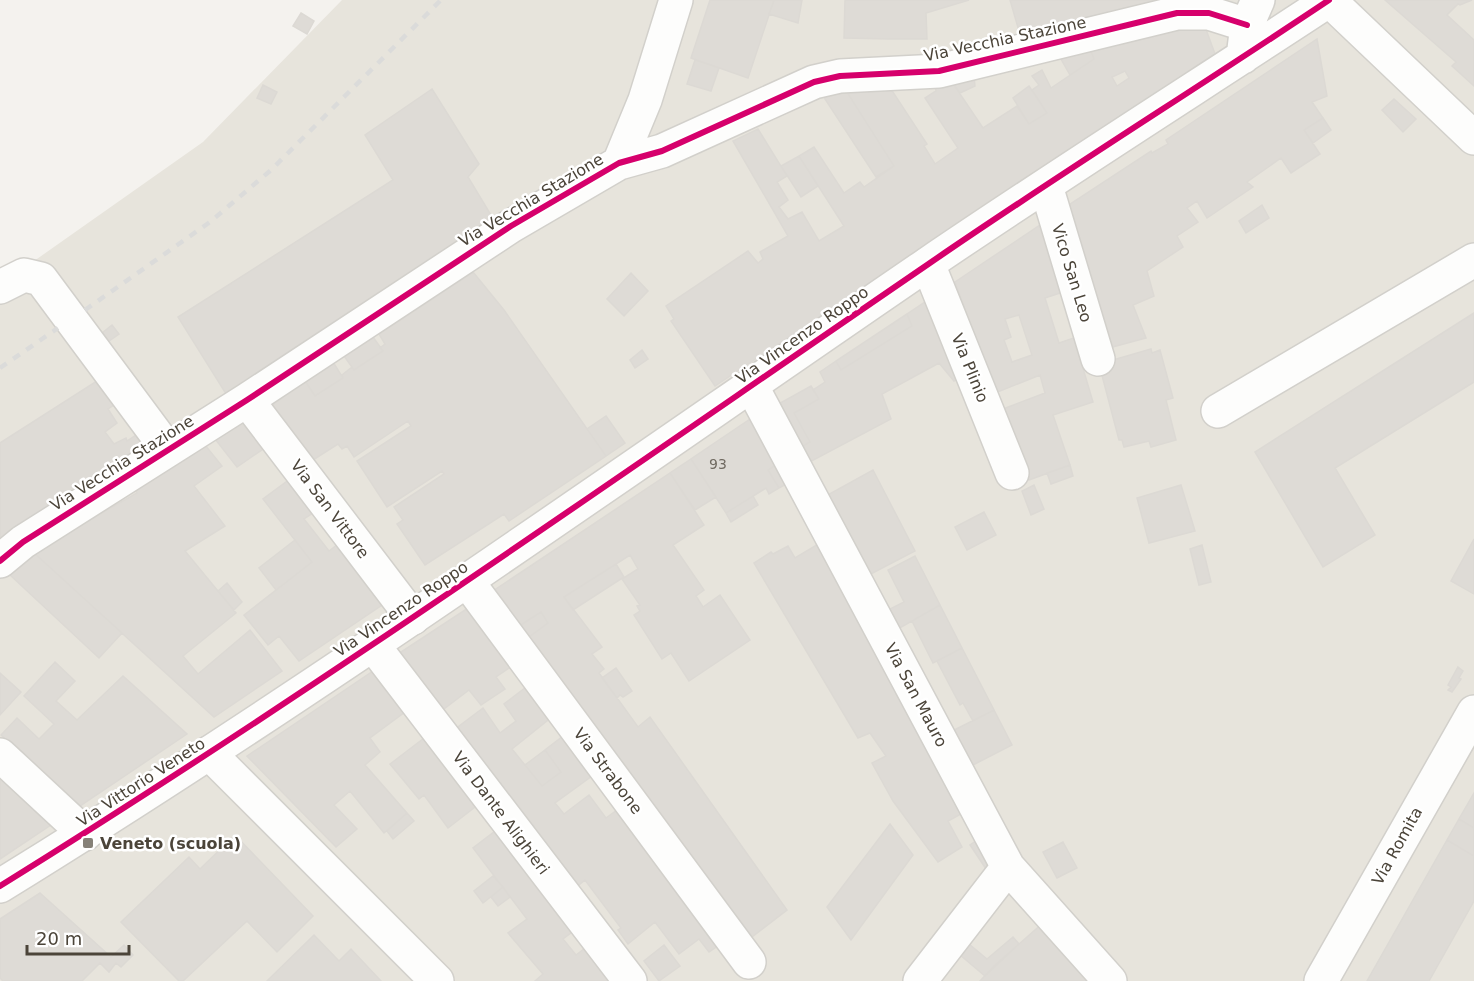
<svg xmlns="http://www.w3.org/2000/svg" width="1474" height="981" font-family="'DejaVu Sans',sans-serif">
<rect width="100%" height="100%" fill="#f4f2ee"/>
<!-- residential -->
<path fill="#e7e4dc" d="M342 0H1474V981H0V285L203 142Z"/>
<!-- building -->
<path fill="#dedbd6" stroke="#dcd9d4" stroke-width="1.5" fill-rule="evenodd" d="M710 0H774L748 78 691 58Z
M774 0H802L798 23 769 14Z
M845 0H969L926 13 927 39H889L844 38Z
M1010 0H1175L1021 38Z
M1385 0H1472L1460 5 1458 4 1447 15 1474 40V86L1452 66 1456 62Z
M301 13 314 21 307 34 293 26Z
M1204 24 1215 54 715 386 671 321 674 319 666 306 748 251 758 263 763 259 760 252 788 236 733 141 758 129 787 176 777 182 788 200 779 207 788 219 802 212 819 241 844 226 799 156 814 147 844 193 860 182 864 187 894 166 845 89 889 86 927 144 924 146 935 164 958 148 925 98 936 91 935 85 952 82 983 128 1017 106 1029 124 1047 113 1032 90 1039 85 1032 76 1042 70 1051 88 1094 59 1089 46ZM1125 71 1129 78 1117 86 1112 77Z
M1317 39 1327 96 1312 102 1323 118 1304 130 1320 154 1291 173 1281 158 1247 182 1253 187 1207 218 1197 201 1187 208 1198 222 1177 236 1183 247 1147 271 1154 296 1133 305 1146 338 1105 349 1064 208 1151 151 1152 153 1168 144 1166 140Z
M1089 46 1094 59 1070 75 1057 52Z
M695 60 719 68 711 91 687 84Z
M974 77 975 86 960 93 952 82Z
M263 85 277 92 271 104 257 98Z
M1029 86 1047 113 1029 124 1013 98Z
M432 89 479 164 468 177 497 225 228 397 178 317 393 180 365 135Z
M845 89 894 166 876 177 823 96Z
M1394 99 1416 119 1403 132 1382 110Z
M1323 118 1331 130 1313 143 1304 130Z
M799 156 818 186 801 197 781 166Z
M1262 205 1269 218 1246 233 1239 221Z
M1052 217 1072 289 1045 298 1059 343 1074 338 1093 402 1053 415 1070 465 1029 480 1003 409 1045 393 1040 375 995 393 955 282ZM1019 315 1032 355 1012 362 1004 340 1011 337 1005 319Z
M473 272 504 310 606 456 509 521 504 514 425 565 397 524 403 520 394 507 444 474 442 471 387 507 357 461 411 426 408 421 354 457 347 446 342 449 338 444 313 460 271 406 305 381 315 396 343 378 342 375 352 367 354 370 383 351 380 348 385 344 379 334Z
M631 273 648 291 624 316 607 299Z
M931 298 961 378 954 381 939 363 882 394 891 419 804 465 796 450 810 442 794 413 819 399 813 390 825 382 820 372 836 361 841 370 912 326 907 314Z
M1474 313V382L1335 468 1375 535 1323 567 1255 452Z
M907 314 912 326 841 370 836 361Z
M112 325 119 334 109 341 102 333Z
M373 337 383 351 354 370 344 356Z
M1151 349 1152 353 1160 350 1173 398 1166 400 1176 440 1151 447 1149 441 1124 447 1122 440H1119L1099 364Z
M642 350 648 359 635 368 630 360Z
M333 362 343 378 315 396 305 381Z
M100 379 117 403 108 409 117 423 105 432 114 444 126 438 127 441 139 433 150 450 0 547V443Z
M811 386 819 399 794 413 810 442 796 450 773 407Z
M756 415 781 462 768 470 779 488 769 494 766 488 726 513 691 459Z
M606 416 625 443 606 456 587 429Z
M248 417 269 445 237 467 215 439Z
M205 445 222 466 194 486 225 526 185 551 236 613 183 656 198 674 250 630 282 671 214 717 33 552 137 493 134 488Z
M691 459 716 497 695 510 670 473Z
M781 462 792 481 779 488 768 470Z
M1070 465 1073 476 1051 484 1047 473Z
M873 470 915 551 867 576 824 497Z
M670 473 704 525 673 545 704 590 696 596 703 607 720 595 750 640 689 681 671 653 662 659 634 615 640 611 637 606 640 605 622 579 638 569 630 555 564 597 602 647 592 654 604 669 599 673 638 727 650 717 787 910 748 940 525 640 548 623 541 612 516 628 490 593Z
M294 476 319 509 304 519 329 551 342 541 388 601 299 661 279 636 268 645 244 615 312 562 263 499Z
M1034 485 1044 509 1031 515 1022 491Z
M1181 485 1195 531 1149 543 1137 498Z
M753 496 758 505 731 522 726 513Z
M984 512 996 535 967 550 955 527Z
M1474 539V594L1451 581Z
M295 540 312 562 276 590 259 568Z
M825 540 972 808 948 821 962 847 938 862 893 801 872 763 886 756 870 733 858 738 754 563 771 552 773 554 788 546 795 558Z
M1202 545 1211 582 1199 585 1190 549Z
M33 552 122 633 99 658 9 574Z
M915 556 940 605 898 629 888 610 904 602 888 570Z
M616 564 624 577 573 610 564 597Z
M227 583 242 602 234 610 218 591Z
M940 605 962 648 933 663 912 621Z
M471 606 515 664 496 677 505 689 481 705 469 690 440 712 395 656Z
M541 612 548 623 525 640 516 628Z
M962 648 994 710 973 721 963 703 960 705 937 661Z
M55 662 75 681 56 701 77 720 123 676 187 734 77 808 1 735 17 718 39 739 54 724 24 696Z
M382 665 413 706 370 738 380 752 365 765 407 813 384 833 350 791 334 805 357 829 336 847 247 756Z
M1458 667 1463 671 1459 678 1461 679 1452 692 1448 690 1451 687 1448 685Z
M616 668 632 691 623 697 620 695 617 698 602 678Z
M0 673 21 692 0 715Z
M530 684 553 716 512 749 542 786 561 772 545 750 567 733 596 773 555 803 564 814 589 795 606 818 621 807 722 943 709 952 699 939 679 954 655 922 628 944 618 930 621 928 585 880 574 889 454 730 483 708 500 733 516 721 504 704Z
M994 710 1012 745 971 766 952 731Z
M432 732 484 800 448 828 424 795 419 799 390 764Z
M545 750 561 772 542 786 525 765Z
M0 769 57 821 0 859Z
M1474 793V828L1459 819Z
M407 813 414 821 393 839 387 831Z
M1459 819 1474 828V856L1447 840Z
M890 824 913 855 851 940 827 907Z
M503 825 580 926 563 939 576 955 593 942 617 974 608 981H535L543 974 508 933 527 919 473 848Z
M986 834 990 875 970 845Z
M235 835 313 916 277 952 247 921 183 981H179L121 922 189 857 200 869Z
M1447 840 1474 856V901L1429 981H1367Z
M1063 842 1077 868 1057 878 1043 852Z
M493 876 503 887 483 903 474 891Z
M503 887 510 897 498 906 491 897Z
M40 893 111 957 124 945 133 955 121 967 116 963 109 972 100 963 82 981H3L0 978V919Z
M1044 922 1103 981H980L994 966Z
M314 935 339 961 351 949 381 981H267Z
M1013 937 1019 944 985 976 960 955 969 944 987 959Z
M664 945 680 966 659 981 644 961Z"/>
<g fill="none" stroke-linecap="round" stroke-linejoin="round">
<defs>
<path id="minor" d="M1329 0 1474 138
M619 163 645 100 676 0
M1046 186 1098 359
M928 264 1012 473
M0 287 24 275 41 279 168 450
M752 387 1008 867 1110 981
M247 400 413 618
M1218 411 1474 260
M0 561 23 542 247 400 511 226 619 163 662 151 814 82 840 76 939 71 1177 13H1209L1247 25
M467 581 749 962
M373 645 630 981
M209 753 437 981
M0 755 85 834
M920 981 1008 867
M1321 981 1474 712"/>
<path id="tertiary" d="M1243 57 1247 25 1258 0
M0 886C316 691 619 475 926 265 1058 175 1194 89 1328 1"/>
</defs>
<!-- minor casing -->
<use href="#minor" stroke="#d2d0cb" stroke-width="36"/>
<!-- tertiary casing -->
<use href="#tertiary" stroke="#d2d0cb" stroke-width="36"/>
<!-- minor -->
<use href="#minor" stroke="#fdfdfc" stroke-width="33"/>
<!-- tertiary -->
<use href="#tertiary" stroke="#fdfdfc" stroke-width="33"/>
<!-- rail -->
<path stroke="#dbdbda" stroke-width="4.5" stroke-dasharray="8 8" stroke-linecap="butt" d="M85 310 210 222 271 170 441 0
M0 368 58 328"/>
<defs>
<path id="cycleway" d="M0 561 23 542 247 400 511 226 619 163 662 151 814 82 840 76 939 71 1177 13H1209L1247 25
M0 886C316 690 620 475 927 265 1059 174 1196 89 1329 0"/>
</defs>
<!-- cycleway casing -->
<use href="#cycleway" stroke="#fff" stroke-width="10"/>
<!-- cycleway -->
<use href="#cycleway" stroke="#d6006c" stroke-width="6"/>
</g>
<!-- markers -->
<rect fill="#868178" stroke="#fff" stroke-width="2" x="82" y="837" width="12" height="12" rx="3"/>
<g text-anchor="middle" dominant-baseline="central" stroke-width="5" stroke-linejoin="round" paint-order="stroke">
<!-- number labels -->
<g font-size="14" fill="#706a61">
<text x="718" y="464">93</text>
</g>
<!-- street labels -->
<g font-size="16" fill="#4b4439" stroke="#fff">
<text transform="translate(1005 39) rotate(-12)">Via Vecchia Stazione</text>
<text transform="translate(531 200) rotate(-31)">Via Vecchia Stazione</text>
<text transform="translate(1072 273) rotate(73)">Vico San Leo</text>
<text transform="translate(802 335) rotate(-35)">Via Vincenzo Roppo</text>
<text transform="translate(970 368) rotate(68)">Via Plinio</text>
<text transform="translate(122 463) rotate(-32)">Via Vecchia Stazione</text>
<text transform="translate(330 509) rotate(53)">Via San Vittore</text>
<text transform="translate(401 609) rotate(-34)">Via Vincenzo Roppo</text>
<text transform="translate(916 695) rotate(62)">Via San Mauro</text>
<text transform="translate(608 771) rotate(53)">Via Strabone</text>
<text transform="translate(141 782) rotate(-33)">Via Vittorio Veneto</text>
<text transform="translate(501 813) rotate(53)">Via Dante Alighieri</text>
<text transform="translate(1397 846) rotate(-61)">Via Romita</text>
</g>
<!-- poi labels -->
<g font-size="16" font-weight="bold" fill="#4b4439" stroke="#fff" text-anchor="start">
<text x="100" y="843">Veneto (scuola)</text>
</g>
</g>
<!-- scale -->
<path d="M27 945v9h102v-9" fill="none" stroke="#4b4439" stroke-width="3"/>
<text x="36" y="945" font-size="18" fill="#4b4439" stroke="#ffffff" stroke-width="4.5" paint-order="stroke">20 m</text>
</svg>
